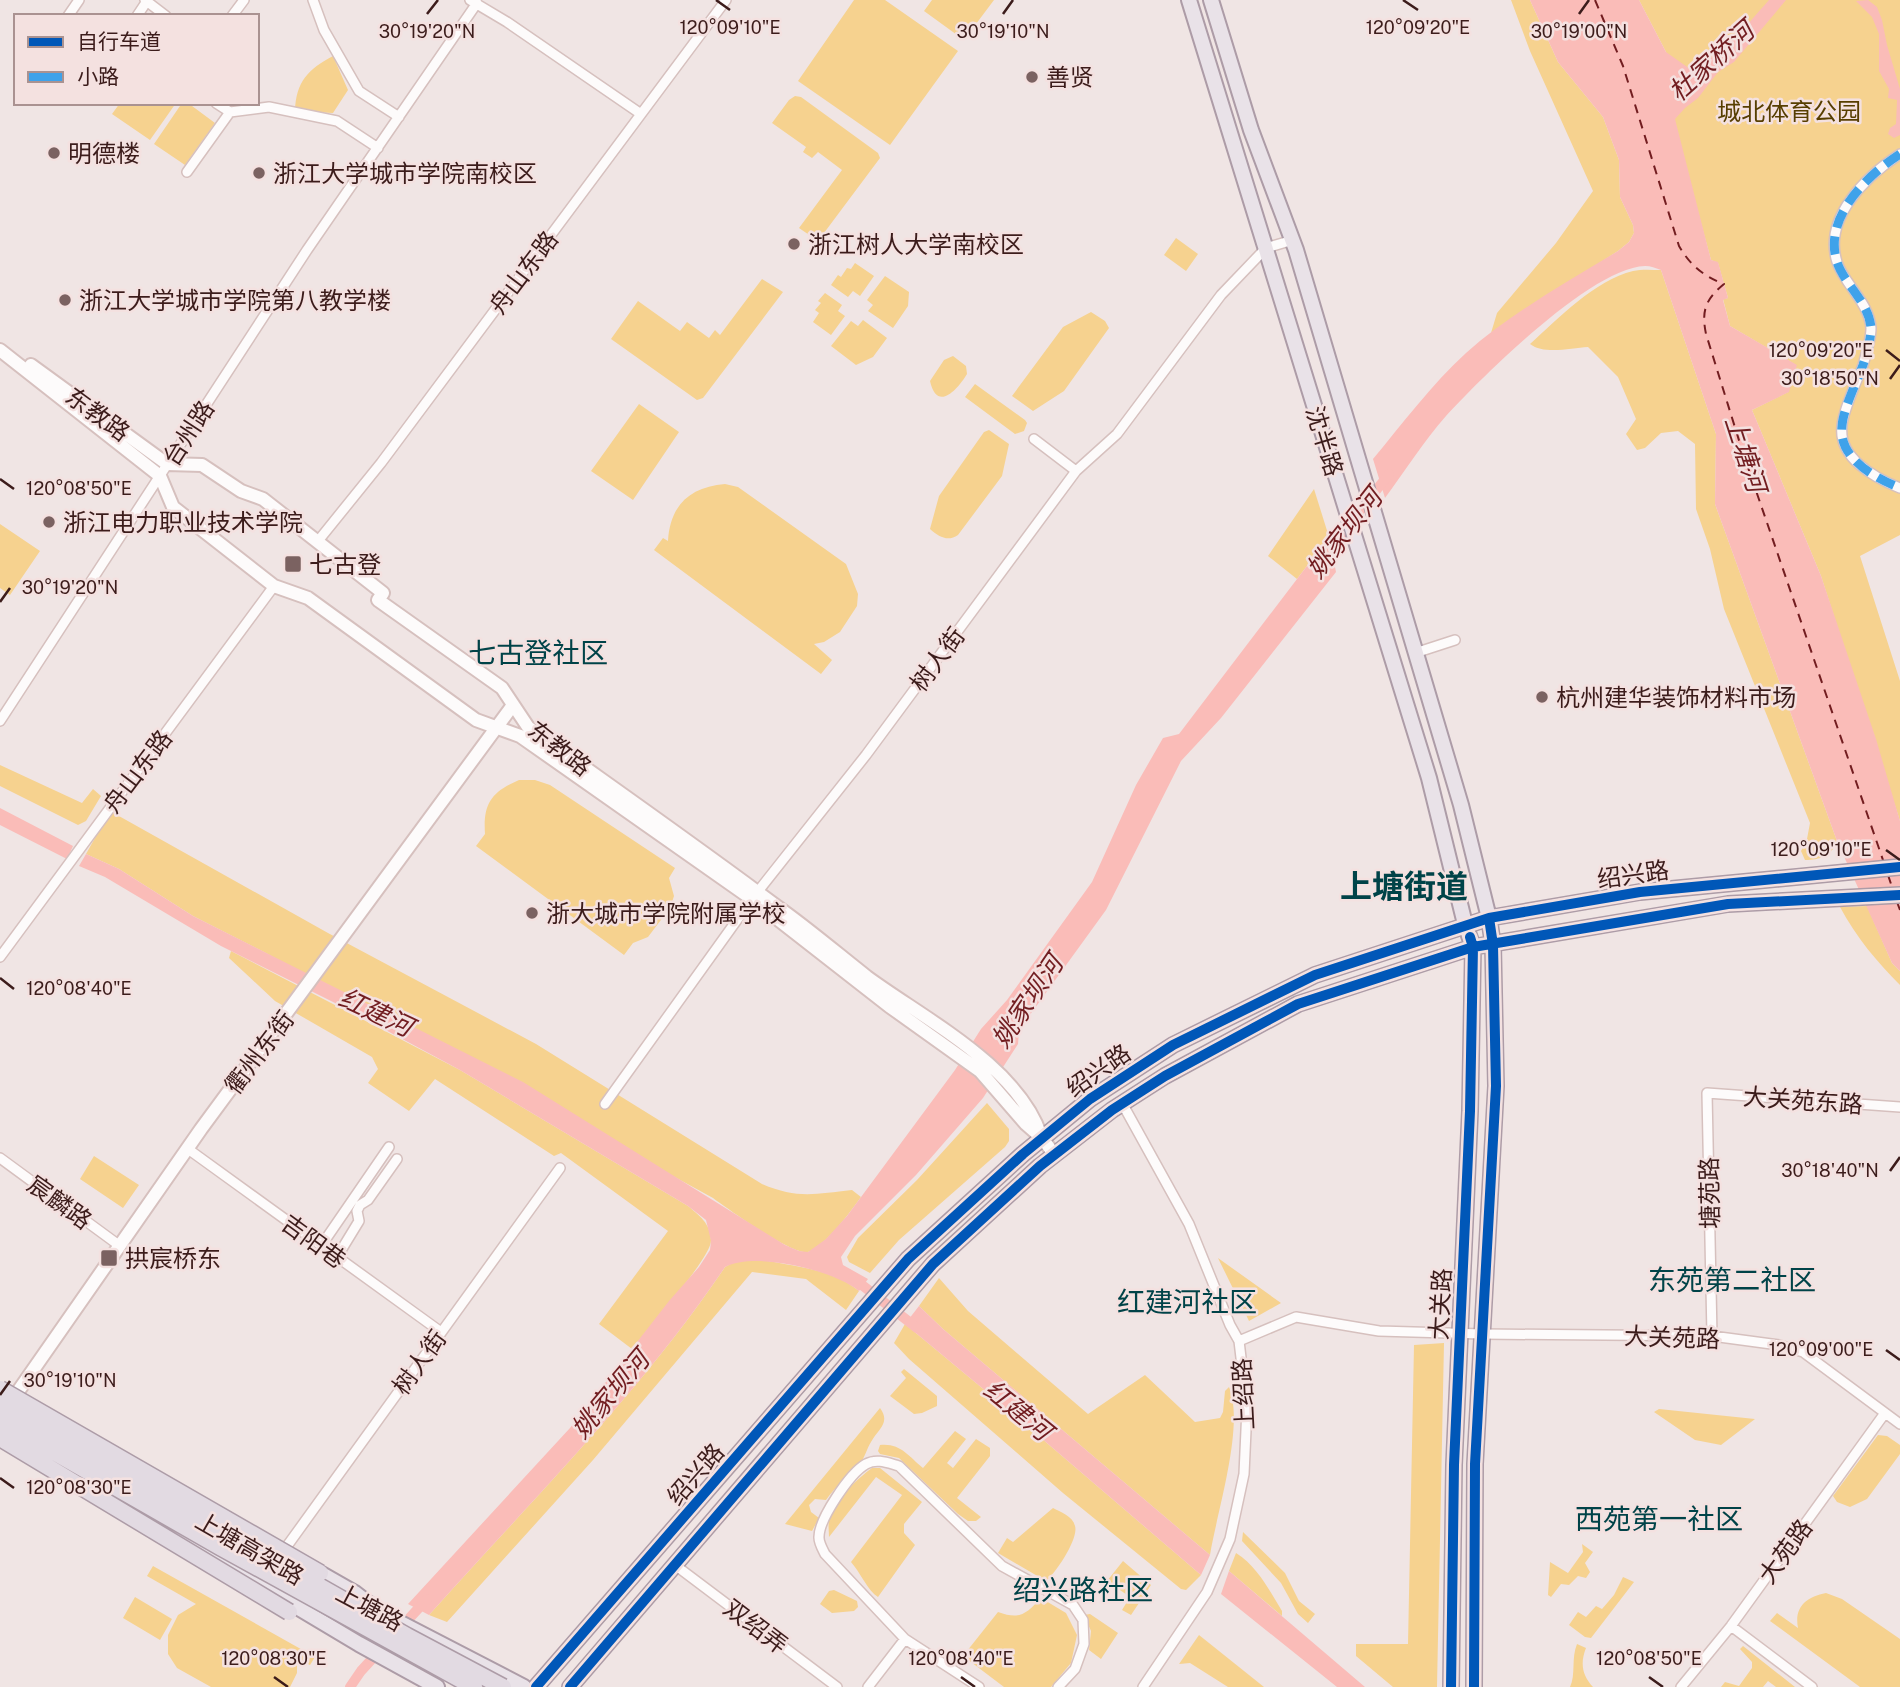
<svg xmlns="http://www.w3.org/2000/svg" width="1900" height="1687" font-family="'Public Sans','Noto Sans SC',sans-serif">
<rect width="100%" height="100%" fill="#f0e5e4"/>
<!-- green -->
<path fill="#f6d28f" d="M854 0H885L958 51 890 145 798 81Z
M932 0H994L964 40 924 11Z
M1511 0H1530L1558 62 1603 117 1619 160 1620 197 1633 225 1634 233 1629 242 1618 251 1491 333 1497 313 1556 243 1593 191 1530 51Z
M1639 0H1900V535L1860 556 1900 681V821L1821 576 1752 410 1788 392 1796 365 1730 326 1723 299 1728 298 1718 263 1711 260 1676 131 1666 52Z
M333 56 348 90 333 113 295 111C296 82 308 69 333 56Z
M795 96 801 97 878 153 880 158 818 241 799 228 842 170 818 152 812 158 803 152 806 147 772 123 789 100Z
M120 103H176L150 140 112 114Z
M182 103H188L215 123 185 165 154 144Z
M1176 238 1198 254 1186 271 1164 255Z
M855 263 874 276 860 296 853 291 848 297 831 285 838 275 841 277 847 268 851 269Z
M1661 270 1716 434 1715 504 1837 841C1832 856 1820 860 1805 860L1801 851 1807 839 1810 823 1724 609 1710 549 1696 509 1695 444 1678 431 1661 433 1645 448 1637 450 1626 434 1636 419 1618 377 1588 347C1571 348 1544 355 1530 344 1558 319 1595 280 1633 271 1642 269 1652 270 1661 270Z
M885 276 909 292 908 306 893 328 868 311 873 305 867 300Z
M762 279 783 292 703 398 697 400 611 339 638 301 680 331 687 322 709 338 715 330 720 335Z
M825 293 842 305 838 311 845 316 831 335 813 322 819 313 815 310 821 303 818 301Z
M1091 312 1105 321 1109 328 1064 391 1033 411 1012 396 1063 327Z
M863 320 887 338 873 357 856 365 831 346 851 321 858 326Z
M953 356 966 366 967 374C958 389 937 413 930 381L944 360Z
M975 384 1025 420 1027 423 1024 431 1015 434 965 397Z
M639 404 679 432 633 500 591 471Z
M989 430 1009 444 1002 476 958 535C948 542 939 537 930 529L939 496 984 432Z
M725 484 738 487 846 564 858 594 857 606 840 632 824 642 814 644 832 660 821 674 654 550 663 538 668 541C670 505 690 487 725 484Z
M1314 489 1329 537 1297 579 1268 556Z
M0 524 40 551 10 595 0 588Z
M0 765 82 803 93 789 101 796 86 821 78 825 0 786Z
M519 780H535L550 785 675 868 669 878 674 896 670 908 648 937 633 943 624 955 476 846 485 834C483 804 491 792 519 780Z
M110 811 328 933 536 1044 762 1184C797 1199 815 1194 852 1190L861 1197C851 1211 825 1247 808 1252 793 1256 728 1209 713 1198L264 952 193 916 119 869 86 854Z
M1867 906 1892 963 1900 971V985C1877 962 1856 937 1840 907Z
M231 951 460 1070 688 1206C700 1216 710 1223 711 1240 712 1257 646 1331 632 1349L599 1324 668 1231 561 1153 554 1156 435 1079 409 1111 368 1083 378 1069 372 1057 275 1001 229 958Z
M987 1103 1009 1129V1141L1005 1147 899 1240 870 1273 849 1262 847 1257 858 1238 917 1180Z
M94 1156 139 1185 123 1208 80 1179Z
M1218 1258 1281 1303 1249 1321Z
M757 1259C792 1266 831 1268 859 1291L846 1310 806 1279 752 1272 593 1460 447 1622 429 1615C531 1501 640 1393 725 1267L736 1261Z
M939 1278 968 1311 1088 1414 1145 1375 1195 1422 1220 1418 1223 1412 1225 1391 1229 1387C1245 1425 1217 1512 1210 1555L943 1329 919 1306Z
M905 1324 1005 1407 1201 1575 1186 1590 1181 1589 1063 1493 909 1359 894 1343Z
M1444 1343 1437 1687H1393L1356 1656V1644H1408L1414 1345Z
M904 1369 937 1396V1406L922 1413 914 1414 890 1396 906 1378 901 1372Z
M880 1408C891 1423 878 1429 871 1442 867 1448 865 1457 861 1462 850 1476 836 1485 826 1500L815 1499 809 1505 811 1512 819 1518 812 1531 785 1524Z
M1659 1409 1755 1419 1721 1445 1695 1440 1654 1412Z
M955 1431 966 1439 947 1463 953 1468 976 1439 990 1448V1456L957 1498 981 1517 976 1521H968L958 1514 899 1458 880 1454 878 1451 880 1445C901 1443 908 1456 923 1468Z
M1878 1435 1887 1436 1900 1445V1454L1867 1499 1850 1507 1837 1502 1833 1496Z
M872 1468H880L922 1502 904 1524V1533L915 1545 878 1597C868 1591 860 1572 851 1562L902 1495 876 1477 829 1537C829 1532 828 1525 829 1520 833 1502 858 1478 872 1468Z
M1053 1508C1060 1512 1073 1516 1075 1526 1079 1538 1056 1573 1046 1581L998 1553 1007 1538 1013 1542Z
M1243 1532 1285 1573 1299 1601 1315 1614 1308 1623 1298 1614 1281 1583 1242 1541Z
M1582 1544 1593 1552 1585 1563 1590 1572 1586 1578 1578 1576 1569 1585 1561 1584 1551 1597 1548 1595 1550 1562 1568 1573 1583 1552Z
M1236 1553C1258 1567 1269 1590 1282 1611V1616L1229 1571Z
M1123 1561 1151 1585 1131 1615 1122 1610 1130 1597 1107 1581Z
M153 1566 315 1657 310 1665 297 1659V1673L290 1687H211L177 1668 168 1654V1635L178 1615 196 1604 147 1576Z
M1623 1577 1634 1582 1591 1638 1585 1637 1569 1625 1578 1612 1586 1617 1596 1606 1602 1609 1614 1595Z
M834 1590 857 1601 858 1607 854 1611 832 1613 820 1604 829 1591Z
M1826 1593 1842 1599 1900 1639V1687H1860L1770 1621 1777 1613 1798 1628C1794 1607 1806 1597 1826 1593Z
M135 1597 172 1619 160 1640 123 1618Z
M1041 1598 1066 1613 1077 1635 1071 1663 1051 1687H1004L963 1656 998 1612C1020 1620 1026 1614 1041 1598Z
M1090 1614 1118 1633 1101 1659 1089 1650 1091 1631 1084 1615Z
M1199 1635 1264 1687H1228L1190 1663 1179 1664Z
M1577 1644 1586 1648C1580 1663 1582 1675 1593 1687H1570C1576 1675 1571 1658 1577 1644Z
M1743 1646 1795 1687H1776L1768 1681 1763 1687H1721L1725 1682 1739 1686 1752 1668V1662L1740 1649Z"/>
<!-- water -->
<path fill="#fabcb8" d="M1530 0H1639L1666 52 1690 69C1723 55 1746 26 1769 0H1786L1734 62 1718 72 1698 98 1685 108 1675 119 1711 260 1718 262 1728 298 1723 300 1730 326 1797 365 1789 392 1752 410 1821 576 1876 739 1900 821V971L1892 963 1837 841 1715 504 1716 434 1661 270C1655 268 1651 266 1645 266 1591 268 1483 376 1446 416 1424 441 1405 471 1385 498L1373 459C1403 423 1432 384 1466 353 1511 313 1567 282 1618 251L1629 242 1634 233 1633 225 1620 197 1619 160 1603 117 1558 62Z
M1868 0 1877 7 1882 20 1887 45 1900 89V135L1894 138 1888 134 1890 128 1896 124 1897 100 1888 98 1889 89 1879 71V34L1872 17 1856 1Z
M1329 537 1336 572 1221 718 1181 761 1106 910 1019 1030 1018 1044 983 1098 916 1175 855 1236 841 1257 843 1265 868 1279 859 1291C833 1270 756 1251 725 1267 640 1393 531 1501 429 1615L408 1604 570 1428 669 1301 699 1267 710 1250 711 1241 706 1220 688 1206 460 1070 339 1005 221 946 105 877 79 866 86 854 119 869 193 916 523 1082 785 1245 799 1251 808 1252 826 1239 847 1216 955 1070 981 1029 1007 1000 1092 882 1136 785 1163 738 1179 734Z
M0 808 73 846 67 859 0 825Z
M919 1306 943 1329 1210 1555 1201 1575 1005 1407 905 1324Z
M1229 1571 1365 1687H1337L1221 1594Z"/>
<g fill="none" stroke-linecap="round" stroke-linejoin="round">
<!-- canal -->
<path stroke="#fabcb8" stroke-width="10" d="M1323 558 1389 474
M853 1278 917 1328
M350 1687 361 1671 427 1599"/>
<!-- ferry -->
<path stroke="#721d20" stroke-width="2" stroke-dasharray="9 7" stroke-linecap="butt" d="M1595 0 1623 66 1679 246C1690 265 1703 276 1724 284 1706 299 1701 310 1706 334L1742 450 1884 863
M1888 875 1893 890
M1897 902 1900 910"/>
<defs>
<path id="minor" d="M145 0 166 16
M313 0 324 30 359 91 399 117
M470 0 507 22 641 114
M68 16 79 0
M137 16 147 1
M232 16 244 0
M216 103 230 112
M1900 154C1866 176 1823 218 1837 262 1844 284 1869 302 1871 328 1871 339 1866 355 1863 365 1857 381 1843 410 1842 426 1838 458 1875 478 1900 488
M187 172 230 112 269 107 337 121 378 148
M1034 439 1076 471
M318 541 381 463 726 0
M1415 653 1455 640
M0 721 307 250 477 3
M0 957 274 586
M1122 1103 1189 1224 1230 1325 1239 1341 1247 1408 1244 1474 1230 1539 1207 1592 1143 1687
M605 1104 752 899 866 755 1076 471 1117 434 1221 295 1266 248 1293 240
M188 1149 441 1332
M0 1158 120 1246
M321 1246 389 1147
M337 1257 359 1221 357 1211 360 1205 368 1200 397 1159
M1712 1336 1707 1093 1900 1107
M1239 1341 1296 1317 1379 1331 1482 1334 1712 1336 1779 1345 1803 1352 1900 1424
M282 1553 560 1168
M675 1565 837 1687
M1731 1626 1812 1687
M868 1687 905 1639
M979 1687 905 1639 825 1554C823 1550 819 1543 819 1538 818 1520 850 1473 866 1464 877 1458 888 1463 899 1466L1002 1566 1073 1605 1083 1620 1084 1644 1075 1669 1058 1687
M1681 1687 1731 1626 1885 1413"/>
<path id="tertiary" d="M0 350 160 476 173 507 274 586 308 598 476 720 520 736 752 899 889 1006 980 1071 1026 1124 1042 1138 1054 1154
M31 365 167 464 202 465 241 491 263 499 383 593 378 600 502 688 528 727C613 788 699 848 783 911 812 932 839 955 867 977 924 1019 1018 1066 1041 1136
M10 1403 201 1129 513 705"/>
<path id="primary" d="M1189 0 1429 778 1465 924 1473 947 1470 1111 1454 1465 1451 1687
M1211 0 1251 130 1296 250 1461 805 1489 918 1493 945 1496 1086 1475 1464 1474 1687
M64 1468 359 1644 437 1687
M320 1573 355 1593 377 1610
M385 1615 524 1687
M536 1687 908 1259 1023 1154 1090 1099 1173 1045 1315 975 1489 918 1640 892 1900 867
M570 1687 933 1264 1040 1166 1112 1110 1165 1076 1298 1004 1473 947 1728 904 1900 895"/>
</defs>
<!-- minor casing -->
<use href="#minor" stroke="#d6c0be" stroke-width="12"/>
<!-- tertiary casing -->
<use href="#tertiary" stroke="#d6c0be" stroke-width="16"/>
<!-- primary casing -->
<use href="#primary" stroke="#ad9ca7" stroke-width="18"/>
<!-- minor -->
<use href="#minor" stroke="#fdfbfb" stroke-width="9"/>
<!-- tertiary -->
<use href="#tertiary" stroke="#fdfbfb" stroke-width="12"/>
<!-- primary -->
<use href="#primary" stroke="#e9e2e8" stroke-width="14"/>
<defs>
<path id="trunk-bridge" d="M0 1389 320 1573
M0 1405 407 1636 503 1687
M0 1421 220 1547 474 1687
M0 1438 289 1612"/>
</defs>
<!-- trunk-bridge casing -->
<use href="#trunk-bridge" stroke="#ad9ca7" stroke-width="19" stroke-linecap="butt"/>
<!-- trunk-bridge -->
<use href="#trunk-bridge" stroke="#e2dae2" stroke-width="16"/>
<!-- quiet -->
<path stroke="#3fa2ea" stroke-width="9" stroke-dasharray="18 9" stroke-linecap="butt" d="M1900 154C1866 176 1823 218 1837 262 1844 284 1869 302 1871 328 1871 339 1866 355 1863 365 1857 381 1843 410 1842 426 1838 458 1875 478 1900 488"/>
<defs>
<path id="cycleway" d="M536 1687 908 1259 1023 1154 1090 1099 1173 1045 1315 975 1489 918 1640 892 1900 867
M570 1687 933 1264 1040 1166 1112 1110 1165 1076 1298 1004 1473 947 1728 904 1900 895
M1451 1687 1454 1465 1470 1111 1473 947 1470 937
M1474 1687 1475 1464 1496 1086 1493 945 1489 918"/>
</defs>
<!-- cycleway casing -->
<use href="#cycleway" stroke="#f4e1e0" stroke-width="15"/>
<!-- cycleway -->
<use href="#cycleway" stroke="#0057b8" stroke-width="10"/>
</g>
<!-- ticks -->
<path fill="none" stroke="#3c1c1b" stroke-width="2.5" d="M716 0 730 10M1403 0 1418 10M427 14 438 0M1003 14 1013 0M1579 14 1589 0M1886 350 1900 361M1890 379 1900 365M0 479 14 489M0 602 10 588M1886 850 1900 860M0 978 14 989M1890 1171 1900 1157M1886 1350 1900 1360M0 1395 10 1381M0 1478 14 1488M274 1677 288 1687M961 1677 975 1687M1649 1677 1663 1687"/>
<!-- markers -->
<g fill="#7b6261" stroke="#f4e1e0" stroke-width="2.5">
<circle cx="1032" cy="77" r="7"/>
<circle cx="54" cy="153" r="7"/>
<circle cx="259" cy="173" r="7"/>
<circle cx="794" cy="244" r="7"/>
<circle cx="65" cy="300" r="7"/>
<circle cx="49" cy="522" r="7"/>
<rect x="284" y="555" width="18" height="18" rx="3.5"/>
<circle cx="1542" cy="697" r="7"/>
<circle cx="532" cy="913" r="7"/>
<rect x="100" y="1249" width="18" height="18" rx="3.5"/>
</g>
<g text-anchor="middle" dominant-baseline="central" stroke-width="5" stroke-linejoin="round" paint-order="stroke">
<!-- poi labels -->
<g font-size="24" fill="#3c1c1b" stroke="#f4e1e0" text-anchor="start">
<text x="1046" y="77">善贤</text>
<text x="68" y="153">明德楼</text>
<text x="273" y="173">浙江大学城市学院南校区</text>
<text x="808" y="244">浙江树人大学南校区</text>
<text x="79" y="300">浙江大学城市学院第八教学楼</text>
<text x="63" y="522">浙江电力职业技术学院</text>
<text x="309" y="564">七古登</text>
<text x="1556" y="697">杭州建华装饰材料市场</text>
<text x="546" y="913">浙大城市学院附属学校</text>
<text x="125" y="1258">拱宸桥东</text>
</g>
<!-- park labels -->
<g font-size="24" fill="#573e00" stroke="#f4e1e0">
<text x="1789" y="111">城北体育公园</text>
</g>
<!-- street labels -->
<g font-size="24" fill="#3c1c1b" stroke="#f4e1e0">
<text transform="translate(523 272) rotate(-53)">舟山东路</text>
<text transform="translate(98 414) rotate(36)">东教路</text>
<text transform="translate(188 433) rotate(-57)">台州路</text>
<text transform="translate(1325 441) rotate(73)">沈半路</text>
<text transform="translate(937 659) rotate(-53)">树人街</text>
<text transform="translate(560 748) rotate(38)">东教路</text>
<text transform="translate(137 771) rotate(-53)">舟山东路</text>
<text transform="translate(1633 874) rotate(-8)">绍兴路</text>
<text transform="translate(259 1052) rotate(-53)">衢州东街</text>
<text transform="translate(1098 1070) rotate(-35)">绍兴路</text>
<text transform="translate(1803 1100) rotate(4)">大关苑东路</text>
<text transform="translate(1709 1193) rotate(-91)">塘苑路</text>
<text transform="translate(60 1202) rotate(36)">宸麟路</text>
<text transform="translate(314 1241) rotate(36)">吉阳巷</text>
<text transform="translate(1440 1304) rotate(-87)">大关路</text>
<text transform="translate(1672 1337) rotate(2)">大关苑路</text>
<text transform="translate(419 1362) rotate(-54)">树人街</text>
<text transform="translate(1243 1394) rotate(-93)">上绍路</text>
<text transform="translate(695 1474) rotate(-49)">绍兴路</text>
<text transform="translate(250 1548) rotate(30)">上塘高架路</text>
<text transform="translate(1785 1551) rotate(-54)">大苑路</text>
<text transform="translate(370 1607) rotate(28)">上塘路</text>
<text transform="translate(756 1626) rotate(37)">双绍弄</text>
</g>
<!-- water labels -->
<g font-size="26" font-style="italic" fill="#721d20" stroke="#f4e1e0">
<text transform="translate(1711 61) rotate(-42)">杜家桥河</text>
<text transform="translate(1746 454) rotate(72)">上塘河</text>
<text transform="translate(1344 533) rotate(-52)">姚家坝河</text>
<text transform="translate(1027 1001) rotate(-56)">姚家坝河</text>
<text transform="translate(376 1012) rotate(25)">红建河</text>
<text transform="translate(610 1394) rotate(-50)">姚家坝河</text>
<text transform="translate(1018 1410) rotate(39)">红建河</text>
</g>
<!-- quarter labels -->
<g font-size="28" fill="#004348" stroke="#f4e1e0">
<text x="538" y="652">七古登社区</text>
<text x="1732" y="1279">东苑第二社区</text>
<text x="1187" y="1301">红建河社区</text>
<text x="1659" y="1518">西苑第一社区</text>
<text x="1083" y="1589">绍兴路社区</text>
</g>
<!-- district labels -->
<g font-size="32" font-weight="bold" fill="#004348" stroke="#f4e1e0">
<text x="1404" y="886">上塘街道</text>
</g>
</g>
<g font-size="18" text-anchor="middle" fill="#3c1c1b" stroke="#f4e1e0" stroke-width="5" stroke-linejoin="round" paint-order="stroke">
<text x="730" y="34">120°09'10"E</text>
<text x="1418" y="34">120°09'20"E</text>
<text x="427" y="38">30°19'20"N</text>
<text x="1003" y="38">30°19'10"N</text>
<text x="1579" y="38">30°19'00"N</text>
<text x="1821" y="357">120°09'20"E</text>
<text x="1830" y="385">30°18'50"N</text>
<text x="79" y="495">120°08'50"E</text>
<text x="70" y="594">30°19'20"N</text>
<text x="1821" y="856">120°09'10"E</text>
<text x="79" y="995">120°08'40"E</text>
<text x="1830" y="1177">30°18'40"N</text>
<text x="1821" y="1356">120°09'00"E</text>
<text x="70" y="1387">30°19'10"N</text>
<text x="79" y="1494">120°08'30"E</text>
<text x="274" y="1665">120°08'30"E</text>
<text x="961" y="1665">120°08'40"E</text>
<text x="1649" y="1665">120°08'50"E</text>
</g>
<!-- legend -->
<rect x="14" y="14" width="245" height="91" fill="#f4e1e0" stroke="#aa9291" stroke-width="2"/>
<rect x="28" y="37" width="35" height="10" fill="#0057b8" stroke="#aa9291" stroke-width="2"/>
<text x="77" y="49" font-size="21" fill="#3c1c1b">自行车道</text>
<rect x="28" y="72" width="35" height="10" fill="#3fa2ea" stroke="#aa9291" stroke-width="2"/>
<text x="77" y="84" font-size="21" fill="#3c1c1b">小路</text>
</svg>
